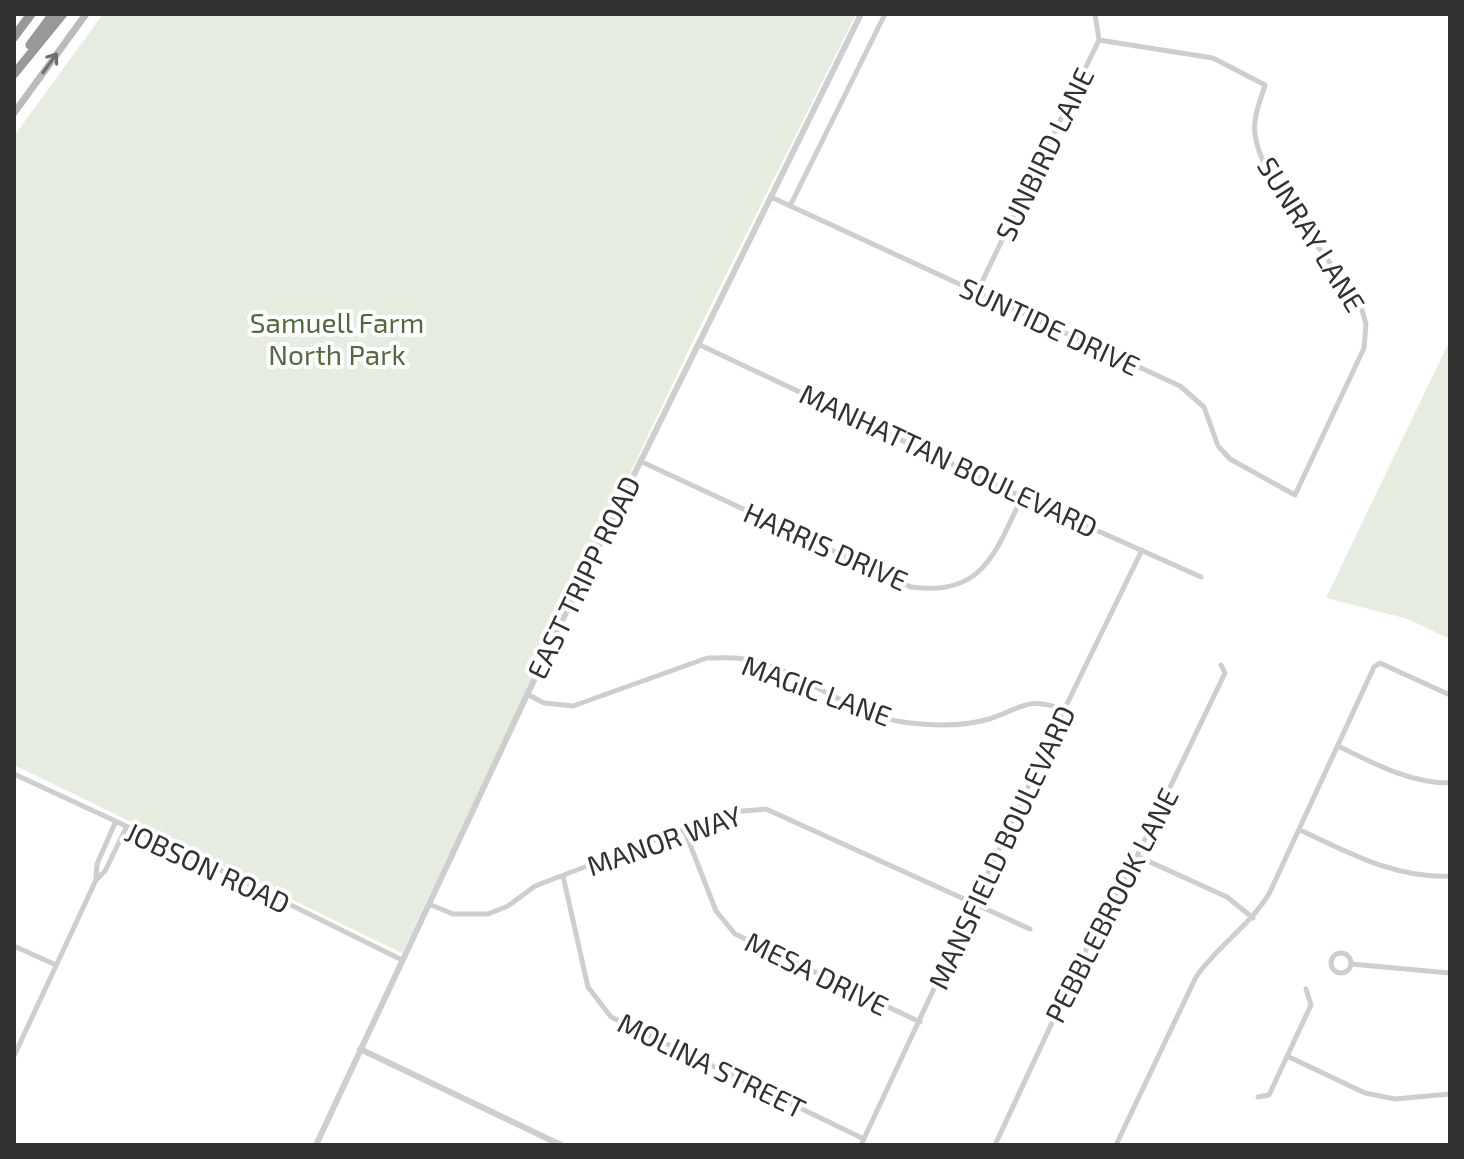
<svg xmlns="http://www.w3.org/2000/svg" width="1464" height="1159" font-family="'Exo 2',sans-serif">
<rect width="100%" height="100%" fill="#fff"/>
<!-- green -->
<path fill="#e6ede0" d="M103 14H856L693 341 402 953 14 765V136Z
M1450 340V639L1408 619 1326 598Z"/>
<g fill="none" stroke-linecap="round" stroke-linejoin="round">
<!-- minor -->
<path stroke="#cecece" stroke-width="5" d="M771 197 1180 386 1204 407 1218 446 1230 459 1295 495 1364 348 1366 324 1362 310C1335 262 1261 185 1255 134 1253 116 1260 102 1265 85L1213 58 1099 40
M790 206 885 14
M977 292 1099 40 1095 14
M698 344 1022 497 1201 577
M640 461 911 587C983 597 995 553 1022 497
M527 694 544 703 573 706 707 658C719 658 732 657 744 659 798 667 847 714 903 722 931 726 962 727 989 719 1022 709 1027 695 1064 710
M1340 747C1375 764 1410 783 1450 783
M14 774 212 866 402 960
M684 829 716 911 735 934 920 1022
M1300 830C1348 852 1395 879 1450 876
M1137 856 1227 897 1253 918
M563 876 588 987 611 1017 864 1139
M96 879 97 864 115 823
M429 904 453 914H488L508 906 535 886 684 829 731 812 766 809 1030 929
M14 946 56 965
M1331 963a10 10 0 1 1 20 0a10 10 0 1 1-20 0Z
M1351 964 1450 973
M14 1056 96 880 105 871 126 828
M1287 1056 1365 1093 1395 1099 1450 1094
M1258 1097 1269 1095 1311 1005 1306 989
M861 1145 1064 710 1142 550
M995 1145 1093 935 1137 856 1225 673 1221 665
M1116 1145 1196 977C1218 945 1251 925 1270 892L1374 667 1380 663 1450 695"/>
<!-- tertiary -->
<path stroke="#cecece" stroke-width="6" d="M360 1049 561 1145
M316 1145 557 631 861 14"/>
<!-- secondary -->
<path stroke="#bbb" stroke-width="7" d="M14 113 86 14"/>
<!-- motorway -->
<path stroke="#989898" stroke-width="9" d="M14 37 31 14
M30 45 53 14
M14 74 63 14"/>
</g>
<!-- one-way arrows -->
<defs><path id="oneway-shaft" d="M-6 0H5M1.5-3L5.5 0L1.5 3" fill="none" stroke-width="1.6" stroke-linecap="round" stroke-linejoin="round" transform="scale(2)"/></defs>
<use stroke="#6f6f6f" href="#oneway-shaft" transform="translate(50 63) rotate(-54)"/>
<g text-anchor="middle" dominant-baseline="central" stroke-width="8" stroke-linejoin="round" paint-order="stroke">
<!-- street labels -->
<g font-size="28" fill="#313131" stroke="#fff">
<text transform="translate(1044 154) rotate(-64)">SUNBIRD LANE</text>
<text transform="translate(1312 234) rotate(58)">SUNRAY LANE</text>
<text transform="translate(1050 326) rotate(25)">SUNTIDE DRIVE</text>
<text transform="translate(949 460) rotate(25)">MANHATTAN BOULEVARD</text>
<text transform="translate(826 546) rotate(24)">HARRIS DRIVE</text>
<text transform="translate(583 577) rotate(-64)">EAST TRIPP ROAD</text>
<text transform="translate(817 690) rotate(20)">MAGIC LANE</text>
<text transform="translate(664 840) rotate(-19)">MANOR WAY</text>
<text transform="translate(1001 847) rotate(-65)">MANSFIELD BOULEVARD</text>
<text transform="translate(208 867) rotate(25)">JOBSON ROAD</text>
<text transform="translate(1111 905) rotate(-63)">PEBBLEBROOK LANE</text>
<text transform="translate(817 973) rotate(26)">MESA DRIVE</text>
<text transform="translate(712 1065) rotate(26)">MOLINA STREET</text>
</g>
<!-- park labels -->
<g font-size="28" fill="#4f6c3f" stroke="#fff">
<text x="337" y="322">Samuell Farm<tspan x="337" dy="32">North Park</tspan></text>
</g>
</g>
<!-- border -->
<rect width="1464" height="1159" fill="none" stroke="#313131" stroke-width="32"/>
</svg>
